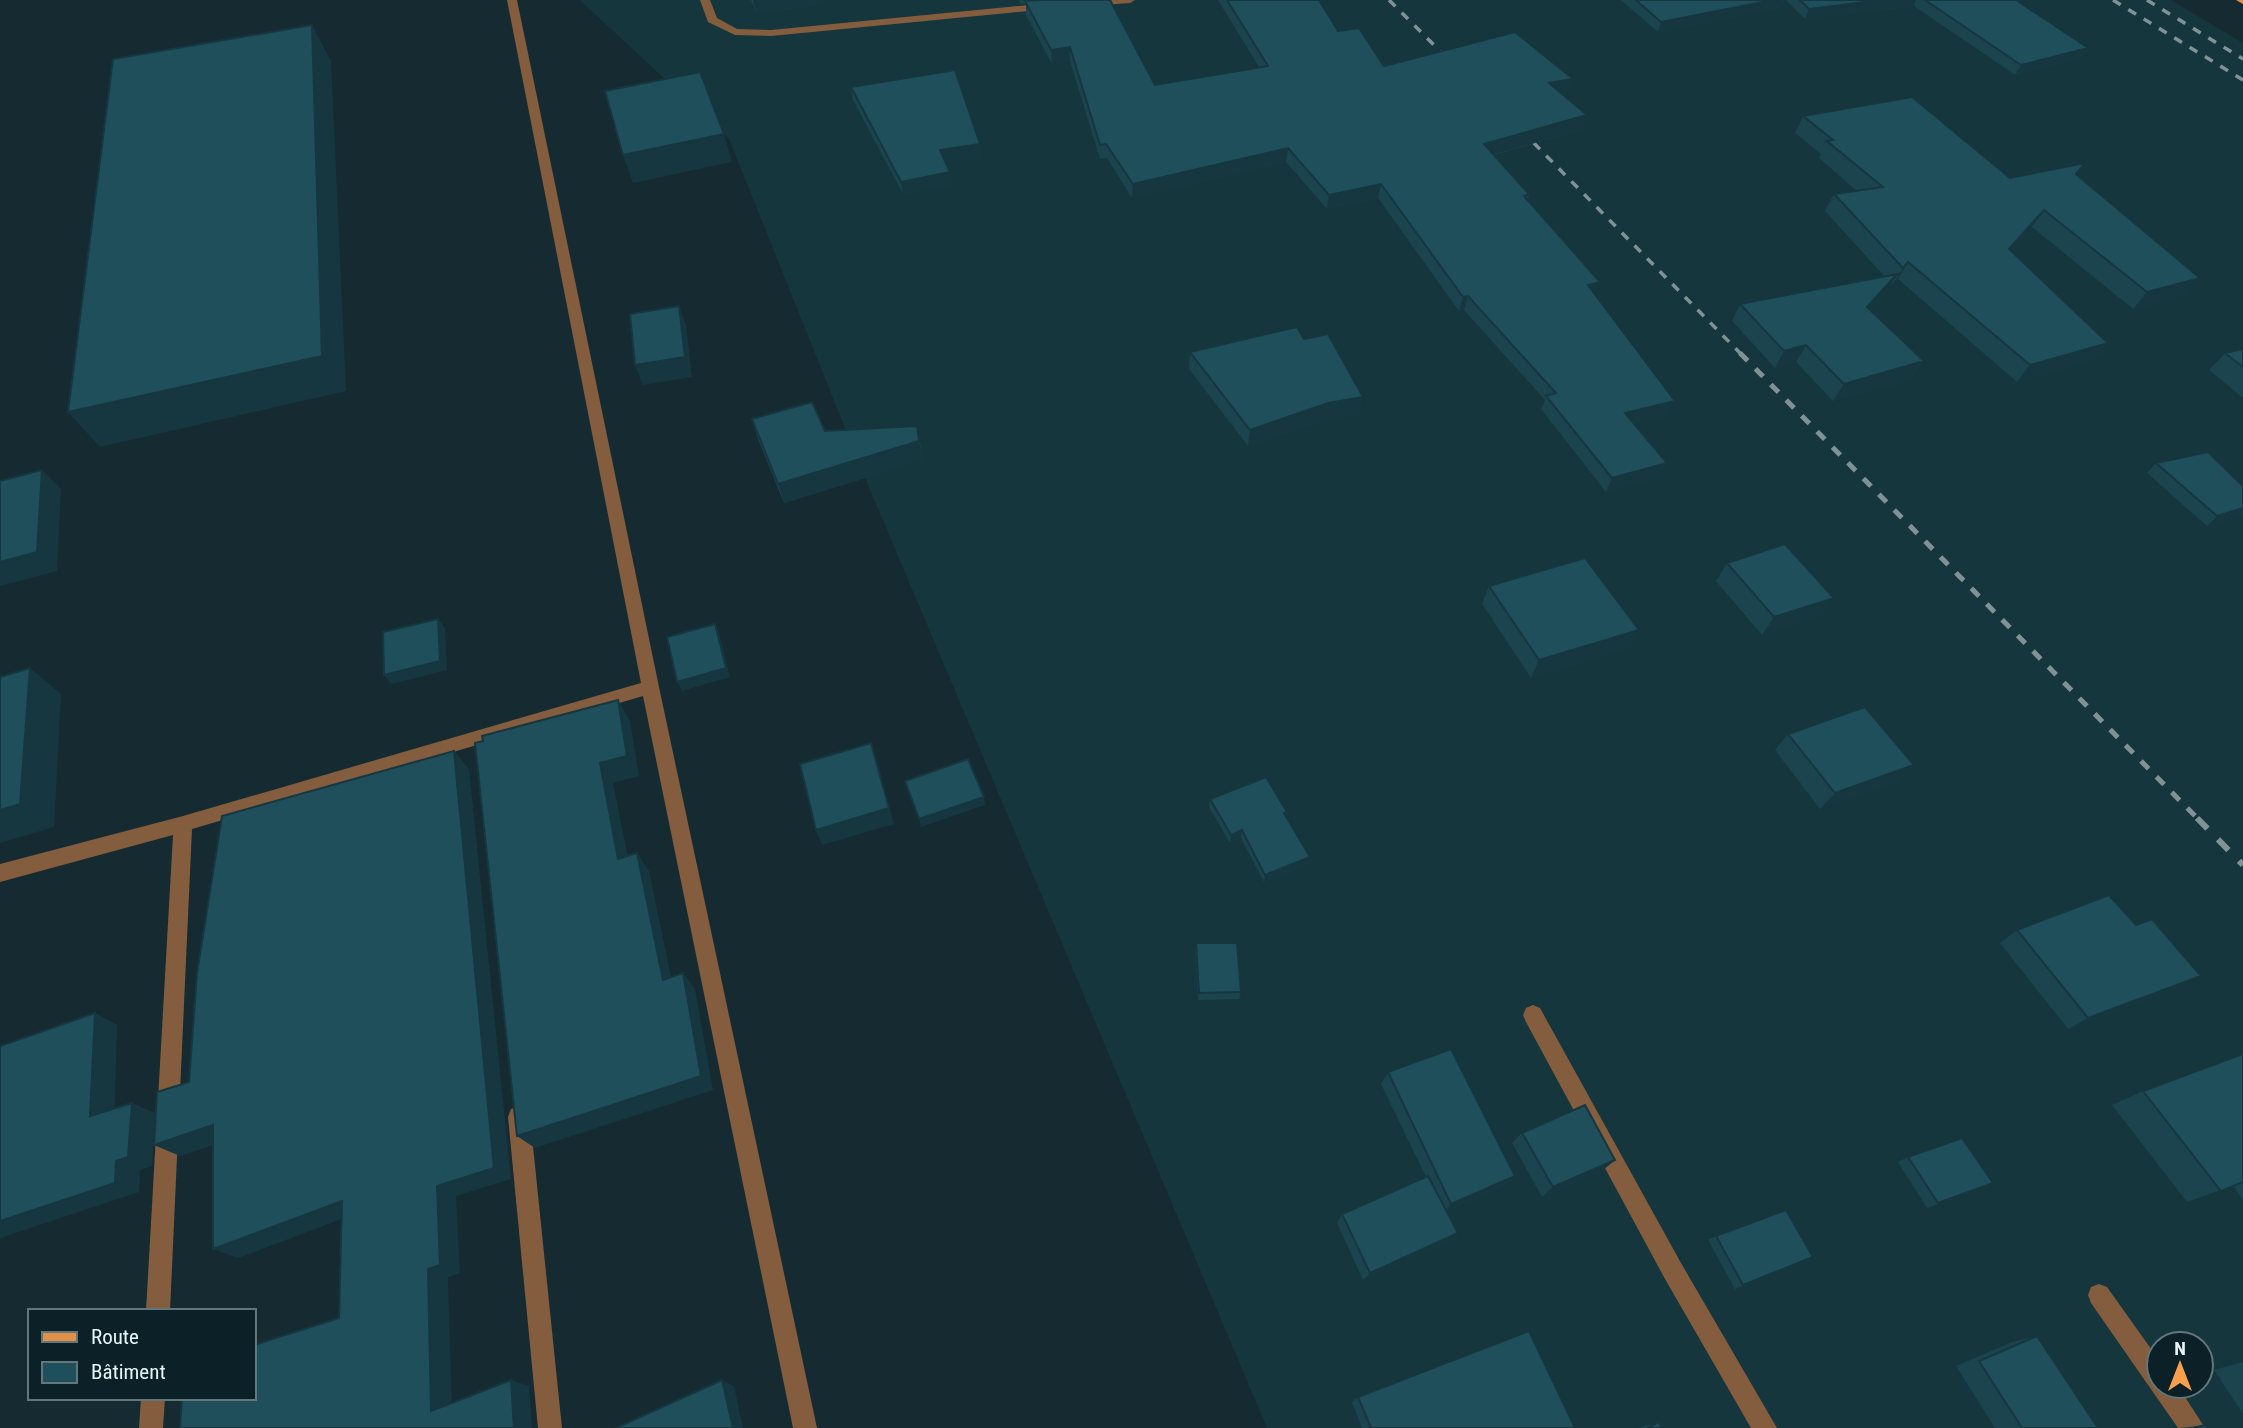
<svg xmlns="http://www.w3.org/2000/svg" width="2243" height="1428" font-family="'Roboto Condensed',sans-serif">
<rect width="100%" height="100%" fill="#152b31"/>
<!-- built -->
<path fill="#15363d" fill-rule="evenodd" d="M580 0H2171L2243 43V1428H1267L865 478 729 139ZM2159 1344H2201V1386H2159Z"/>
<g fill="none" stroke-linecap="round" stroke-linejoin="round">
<!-- minor -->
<path fill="#835d3d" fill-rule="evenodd" d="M507 0H517L659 687 817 1428H793L643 696 192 829 170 1311H146L173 835 0 882V864L183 816 641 683Z
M700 0H710L717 18 737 29 771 30 1050 3 1055 6 1050 9 771 36 735 35 708 22Z
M1087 0H1135L1130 3 1088 6 1083 3Z
M1533 1005 1540 1008 1681 1263 1777 1428H1751L1665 1279 1526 1022 1523 1015 1526 1008Z
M519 1106 527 1109 530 1117 562 1428H538L508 1117 511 1109Z
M2099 1284 2107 1287 2159 1360V1386H2178L2205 1428H2178L2091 1303 2088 1295 2091 1287Z
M141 1398H165L163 1428H139Z"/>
<!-- primary -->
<path fill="#df914a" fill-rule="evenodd" d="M2236 0H2243V4Z"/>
<!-- rail-far2 -->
<path stroke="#809296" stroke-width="3.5" stroke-dasharray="9 9" stroke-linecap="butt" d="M1389 0 1453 64
M2113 0 2243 80
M2147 0 2243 59
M1521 130 1742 355"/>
<!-- rail-far1 -->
<path stroke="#809296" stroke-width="5" stroke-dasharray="11 11" stroke-linecap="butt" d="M1740 353 2199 820"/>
<!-- rail -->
<path stroke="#809296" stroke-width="6" stroke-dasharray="15 15" stroke-linecap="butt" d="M2197 818 2243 865"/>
</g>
<!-- wall -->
<path fill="#1b444e" d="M751 0H824L825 4 756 13Z
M1019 0H1110L1155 85 1259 67 1218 0H1319L1338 31 1384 66 1573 79 1568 93 1562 94 1587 115 1583 129 1494 155 1529 194 1528 199 1595 295 1668 415 1634 423 1660 476 1606 492 1541 409 1545 400 1464 310 1459 311 1378 198 1327 209 1286 162 1132 198 1107 158 1100 159 1070 61 1052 64 1026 15V4H1020Z
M1621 0H1785L1781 7 1658 32Z
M1786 0H2016L2088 48 2081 58 2015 75 1914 6 1805 19Z
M851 87 980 144 982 157 946 162 950 172 952 184 903 194 853 100Z
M1803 116 2010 178 2077 175 2186 295 2133 309 2032 227 2011 251 2108 343 2094 360 2017 382 1898 279 1892 285 1891 284 1887 291 1870 310 1913 379 1833 401 1796 362 1775 368 1732 321 1740 304 1884 276 1825 211 1834 194 1857 191 1819 158 1821 154 1795 133Z
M2243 349V398L2209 370 2225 353Z
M1190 352 1360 414 1325 420 1248 446 1189 369Z
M752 419 825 431 917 426 923 460 784 503 758 439Z
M2156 463 2243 515 2207 526 2147 473Z
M1727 563 1834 598 1820 616 1762 635 1716 581Z
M1489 586 1639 630 1629 648 1531 678 1482 604Z
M1788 734 1898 782 1820 809 1775 750Z
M1210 799 1287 812 1286 817 1308 865 1264 882 1241 838 1230 843 1209 807Z
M2017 930 2179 987 2068 1029 2000 943Z
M1196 943 1241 992 1239 999 1198 1000 1195 950Z
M2243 1054V1200L2233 1186 2187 1202 2112 1105 2143 1091Z
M1388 1072 1506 1185 1447 1211 1458 1233 1449 1241 1363 1280 1337 1223 1342 1214 1426 1177 1381 1084Z
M1522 1133 1615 1160 1603 1170 1542 1197 1512 1143Z
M1908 1157 1993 1183 1927 1208 1898 1162Z
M1716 1236 1813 1257 1735 1289 1708 1240Z
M2037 1336 2098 1428H1995L1956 1366 2012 1342Z
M2243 1362V1414L2214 1370Z
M1358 1397 1575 1428H1362L1352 1402Z
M1659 1422 1662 1428H1639L1644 1426Z
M2205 1425 2207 1428H2179Z"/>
<!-- shaded-wall -->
<path fill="#163740" d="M753 0H824L825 4 756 13Z
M1773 0H1785L1781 7 1658 32 1661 22Z
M1882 0H1916L1914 6 1805 19 1809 9Z
M312 25 331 61 346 391 100 447 68 412Z
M1070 47V61L1052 64 1051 50Z
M2088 48 2081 58 2015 75 2021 65Z
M1573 79 1568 93 1544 98 1549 83Z
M1587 115 1583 129 1481 158 1484 144Z
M724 134 732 162 633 183 623 155Z
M980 144 982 157 941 163 940 150Z
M1288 148 1286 162 1132 198 1133 184Z
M950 172 952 184 903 194 901 182Z
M1381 184 1378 198 1327 209 1329 195Z
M2044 210 2032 227 1997 266 2009 249Z
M1908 262 1898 279 1892 285 1903 268Z
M1897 274 1887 291 1857 324 1867 307Z
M2200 278 2186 295 2133 309 2147 292Z
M1600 282 1595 296 1588 285Z
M1468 296 1464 310 1459 311 1463 297Z
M679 306 686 325 692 377 643 385 635 365Z
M2108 343 2094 360 2017 382 2030 365Z
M1806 345 1796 362 1775 368 1784 351Z
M1924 361 1913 379 1833 401 1844 384Z
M1363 397 1360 414 1325 420 1248 446 1250 430 1328 403Z
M1675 401 1668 415 1619 427 1625 413Z
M919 441 923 460 784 503 778 484Z
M1667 463 1660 476 1606 492 1612 478Z
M42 470 61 489 57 571 0 586V562Z
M2243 508V515L2207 526 2217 516Z
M1834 598 1820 616 1762 635 1774 617Z
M438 619 445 628 447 670 391 684 384 675Z
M715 624 719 633 730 677 682 691 677 682Z
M1639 630 1629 648 1531 678 1539 660Z
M30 668 61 694 54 827 0 843V810Z
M618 700 630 721 639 776 613 783 632 877 618 859 600 763Z
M454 751 469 769 511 1179 456 1196 460 1273 448 1277 452 1415 431 1411 428 1269 437 1186Z
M876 760 894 824 822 845 816 830Z
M1914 765 1898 782 1820 809 1835 793Z
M984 797 985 805 921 827 919 819Z
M1242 830 1241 838 1230 843 1231 835Z
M637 853 649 871 675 996 663 980Z
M1310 857 1308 865 1264 882 1265 875Z
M683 973 695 989 713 1090 535 1148 517 1136Z
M2201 976 2179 987 2068 1029 2088 1018Z
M95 1013 117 1025 114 1126 90 1116Z
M132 1103 155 1113 152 1166 140 1170 139 1192 0 1238V1221Z
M213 1125 237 1137 180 1156 154 1145Z
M1615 1160 1603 1170 1542 1197 1553 1187Z
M1515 1176 1506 1185 1443 1213 1451 1204Z
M342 1201 363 1211 238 1258 213 1249Z
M1458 1233 1449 1241 1363 1280 1370 1273Z
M511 1380 529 1386 532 1428H514Z
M722 1380 734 1386 743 1428H733Z"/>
<!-- building -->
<path fill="#1f4f5b" stroke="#163740" stroke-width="2" d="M1040 0H1110L1155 85 1268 66 1227 0H1319L1338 31 1359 28 1384 66 1515 32 1573 79 1549 83 1587 115 1484 144 1529 194 1524 196 1600 282 1588 285 1675 401 1625 413 1667 463 1612 478 1546 396 1556 393 1468 296 1463 297 1381 184 1329 195 1288 148 1133 184 1106 144 1100 145 1070 47 1051 50 1025 1Z
M1636 0H1773L1661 22Z
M1800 0H1882L1809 9Z
M1925 0H2016L2088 48 2021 65Z
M312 25 322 356 68 412 113 59Z
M955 70 980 144 940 150 950 172 901 182 851 87Z
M700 72 724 134 623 155 605 91Z
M1912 97 2010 178 2085 163 2076 174 2200 278 2147 292 2044 210 2009 249 2108 343 2030 365 1908 262 1903 268 1834 194 1883 187 1827 141 1833 140 1803 116Z
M1897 274 1867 307 1924 361 1844 384 1806 345 1784 351 1740 304Z
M679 306 685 357 635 365 630 314Z
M1297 327 1304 339 1328 334 1363 397 1328 403 1250 430 1190 352Z
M2243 349V367L2225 353Z
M812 402 825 431 917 426 919 441 778 484 752 419Z
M2208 452 2243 486V508L2217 516 2156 463Z
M42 470 37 552 0 562V481Z
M1785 544 1834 598 1774 617 1727 563Z
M1585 558 1639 630 1539 660 1489 586Z
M438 619 440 661 384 675 383 632Z
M715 624 726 668 677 682 667 637Z
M30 668 20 804 0 810V677Z
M618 700 627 756 600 763 618 859 637 853 663 980 683 973 701 1076 517 1136 475 743 483 741 482 736Z
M1865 707 1914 765 1835 793 1788 734Z
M871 743 889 808 816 830 800 764Z
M454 751 494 1168 437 1186 440 1265 428 1269 431 1411 511 1380 514 1428H180L182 1398H254V1345L339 1318 342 1201 213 1249V1125L154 1145 157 1092 189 1082 197 973 222 816Z
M968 759 984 797 919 819 905 781Z
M1266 777 1287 812 1284 813 1310 857 1265 875 1242 830 1231 835 1210 799Z
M2109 895 2136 925 2152 919 2201 976 2088 1018 2017 930Z
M1196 943H1237L1241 992 1199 993Z
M95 1013 90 1116 132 1103 128 1157 116 1161 115 1183 0 1221V1046Z
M1451 1049 1515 1176 1451 1204 1388 1072Z
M2243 1054V1182L2221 1191 2143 1091Z
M1585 1105 1615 1160 1553 1187 1522 1133Z
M1962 1138 1993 1183 1938 1203 1908 1157Z
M1428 1176 1458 1233 1370 1273 1342 1214Z
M1786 1210 1813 1257 1743 1285 1716 1236Z
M1529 1331 1575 1428H1371L1358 1397Z
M2037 1336 2098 1428H2022L1979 1361Z
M722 1380 733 1428H616Z
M1659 1422 1662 1428H1647Z
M2205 1425 2207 1428H2194Z"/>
<!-- legend -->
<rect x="28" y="1309" width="228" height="91" fill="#0b2127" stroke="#63767b" stroke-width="2"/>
<rect x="42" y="1332" width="35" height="10" fill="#df914a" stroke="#63767b" stroke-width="2"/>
<text x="91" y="1344" font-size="21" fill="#e7f5f8">Route</text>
<rect x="42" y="1362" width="35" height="21" fill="#1f4f5b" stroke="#63767b" stroke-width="2"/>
<text x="91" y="1379" font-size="21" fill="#e7f5f8">Bâtiment</text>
<!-- north arrow -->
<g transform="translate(2180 1365)"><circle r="33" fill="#0b2127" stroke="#63767b" stroke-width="2"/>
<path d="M0-5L12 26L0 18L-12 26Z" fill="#f9a04d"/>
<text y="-10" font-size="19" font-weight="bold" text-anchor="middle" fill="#e7f5f8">N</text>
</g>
</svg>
